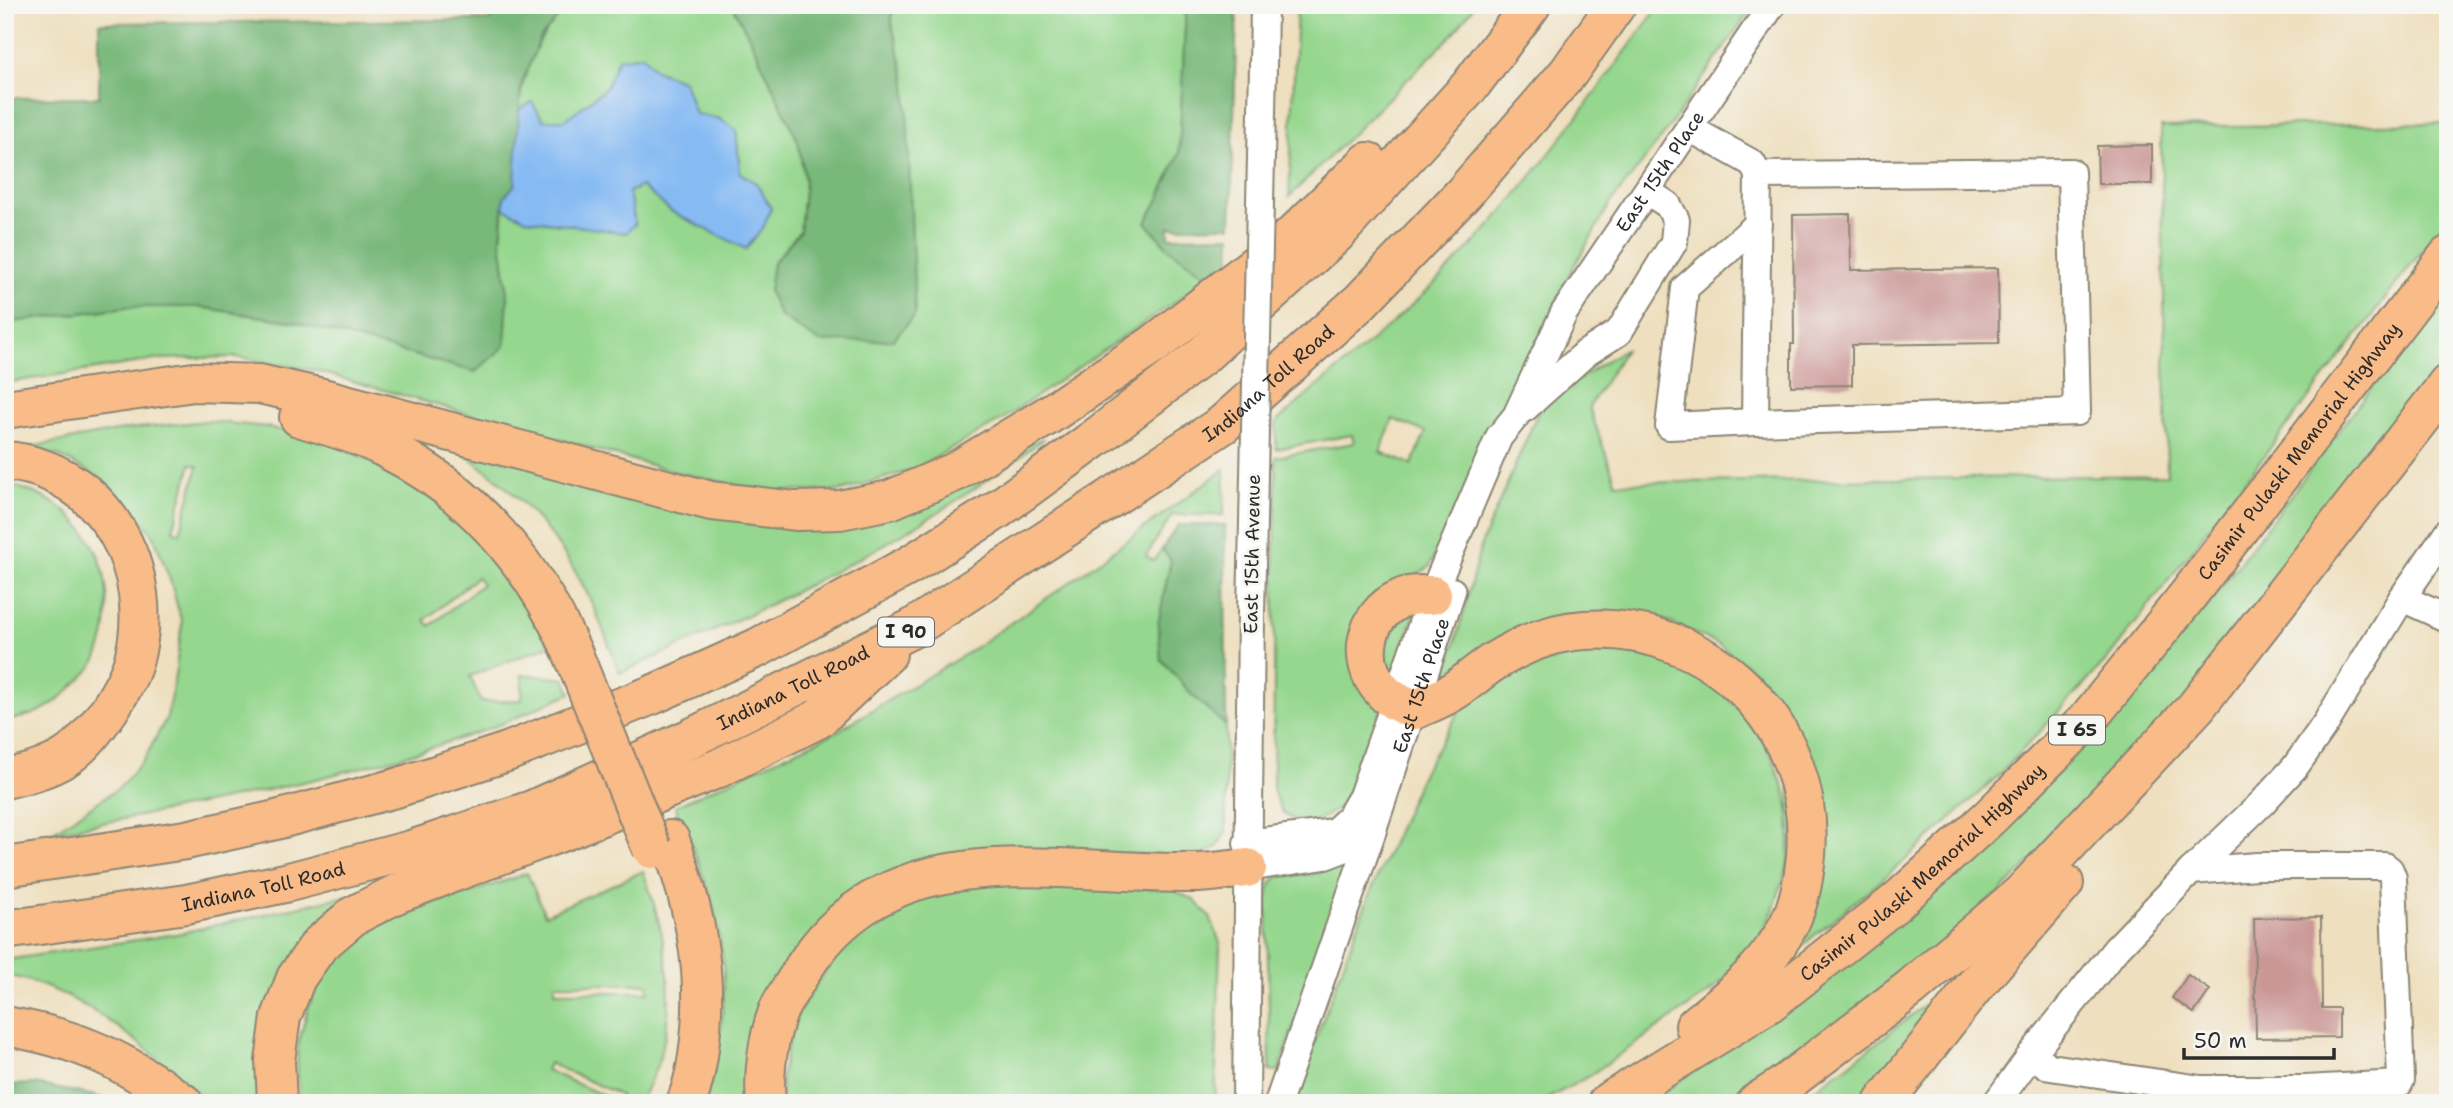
<svg xmlns="http://www.w3.org/2000/svg" width="2453" height="1108" font-family="'Shantell Sans',sans-serif">
<rect width="100%" height="100%" fill="#f6f6f2"/>
<filter id="ink" filterUnits="userSpaceOnUse"><feTurbulence type="fractalNoise" baseFrequency=".0143" numOctaves="2"/><feDisplacementMap in="SourceGraphic" scale="14" xChannelSelector="R" yChannelSelector="G"/><feConvolveMatrix kernelMatrix="1 2 1 2 8 2 1 2 1" color-interpolation-filters="sRGB"/></filter>
<filter id="wash" filterUnits="userSpaceOnUse"><feTurbulence type="fractalNoise" baseFrequency=".00686" numOctaves="4" result="noise"/><feDisplacementMap in="SourceGraphic" scale="28" xChannelSelector="R" yChannelSelector="G"/><feGaussianBlur stdDeviation="1.57" result="paint"/><feColorMatrix in="noise" values="0 0 0 0 0 0 0 0 0 0 0 0 0 0 0 0 0 1.4 0 .05"/><feComposite in="paint" operator="in"/></filter>
<g filter="url(#wash)">
<rect width="100%" height="100%" fill="#eedfbe"/>
<!-- green -->
<path fill="#95d78e" stroke="#60815c" stroke-width="2" fill-rule="evenodd" d="M569 5H732L752 42 798 141 805 181 800 231 773 263 769 292 780 316 820 342 915 314 911 246 891 5H1186L1179 154 1158 201 1146 222 1167 247 1210 278 1003 419 915 469 841 491H766L679 473 309 369 236 357 161 359 5 383V323L126 307H199L295 322 475 372 508 295 501 239 504 208C548 230 588 225 635 224L629 192 641 186 672 212 746 249 757 184 740 173 736 130 720 119 695 114 684 81 655 70 643 55 618 59 606 88 565 120H543L532 102 519 110C522 70 539 32 569 5Z
M1297 5H1475L1453 34 1289 197Z
M1660 5H1754L1662 137 1610 204 1572 270 1429 567 1414 577 1387 591 1382 708 1353 791 1339 808 1314 823 1297 822 1282 812 1273 791 1276 457 1354 443 1352 435 1276 449V422C1336 370 1400 320 1455 263 1532 185 1594 93 1660 5ZM1393 419 1426 432 1412 465 1380 452Z
M2448 123V217L2107 660 2000 774 1903 862 1787 958 1791 724 1759 675 1717 643 1664 620 1612 614 1446 677 1482 542 1542 403 1626 348 1589 407 1616 483 2167 475 2161 127Z
M2448 286V357L2166 726 1991 902 1891 992 1741 1096 1729 1103H1648L1812 989 1982 851 2101 727 2210 602Z
M207 421 267 427 328 441 388 469 444 505 489 550 519 589 550 645 470 676 481 702 522 700V674L565 679 571 693C542 705 512 721 482 731 343 779 197 806 52 832L119 788 144 760 167 717 176 669 182 623 171 583 154 536 129 504 93 474 59 456 30 447 128 429ZM191 464 198 466 180 533 173 530ZM477 577 482 584 430 626 425 620Z
M1045 438C1020 456 996 474 971 491 862 564 740 620 620 673 609 647 600 619 587 593 557 533 510 484 455 448L760 520Z
M1225 469 1224 515H1172L1146 556 1154 561 1162 549 1171 560 1163 597 1192 695 1226 726V832L1217 847 1200 856 991 851 831 913 753 1103H704C710 1088 713 1072 716 1056 737 958 714 895 675 806L832 734 964 655 1066 585Z
M5 484C71 498 111 546 107 614 106 632 102 654 90 669 85 676 77 682 71 688 53 707 31 718 5 720Z
M1417 608 1391 680 1381 635Z
M1626 651 1670 660 1708 682 1742 711 1767 746 1785 790 1792 834 1787 867 1773 911 1749 957 1711 991 1589 1076 1540 1103H1294L1300 1081 1368 898 1422 774 1463 705 1514 672 1571 654Z
M1342 863 1350 868 1278 1072 1270 1071 1267 906 1269 887 1278 876 1318 873Z
M643 871C665 932 680 998 658 1063 653 1076 646 1090 640 1103H300C299 1085 296 1066 298 1049 298 1040 302 1031 304 1023 330 910 438 909 527 873L545 915ZM555 984H648L649 992H555ZM549 1063 620 1095 618 1102 546 1070Z
M980 883 1172 889 1194 900 1210 917 1220 943 1215 1103H782L781 1078 792 1024 817 982 852 938 894 909 933 890Z
M346 896 349 906 321 926 271 1103H208C153 1052 81 988 5 975V960L176 934Z
M1969 970 1864 1103H1794L1847 1066Z"/>
<!-- forest -->
<path fill="#78b879" stroke="#527252" stroke-width="2" d="M508 5H569L541 37 521 85 515 185 504 197 501 239 508 295 505 346 475 372 295 322 199 307H126L5 323V98L99 97V23L489 20Z
M732 5H891L892 24 906 81 915 315 893 340 820 342 780 316 769 292 773 263 800 231 805 181 798 141 752 42Z
M1186 5H1237L1231 226 1169 227V237L1231 236 1230 262 1210 278 1167 247 1146 222 1158 201 1179 154Z
M1178 525H1225L1226 726 1192 695 1161 659 1158 624 1171 560 1162 549Z
M35 1084 95 1096 120 1103H5V1085Z"/>
<!-- water -->
<path fill="#85baf3" stroke="#58728f" stroke-width="2" d="M643 55 655 70 684 81 695 114 720 119 736 130 740 173 757 184 771 208 764 226 746 249 672 212 641 186 629 192 635 224 626 233 526 219 504 208V197L515 185 519 110 532 102 543 120H565L606 88 618 59Z"/>
<g id="blocks">
<!-- building -->
<path fill="#ca9796" d="M2152 145V184H2098L2097 146Z
M1850 214 1851 270 1998 268 1999 343 1852 345V385L1791 386V344H1794L1793 215Z
M2321 917 2322 1008H2339V1037L2256 1038 2254 918Z
M2188 975 2210 990 2194 1013 2172 998Z"/>
</g>
</g>
<g filter="url(#ink)">
<use href="#blocks" fill-opacity="0" stroke="#8c8574" stroke-width="2"/>
<g fill="none" stroke-linecap="round" stroke-linejoin="round">
<defs>
<g id="minor">
<path d="M1263 66 1264 5"/>
<path d="M1689 128 1752 163 1758 175 1755 422 2077 412 2071 172 1758 175"/>
<path d="M1525 408 1586 353 1619 332 1674 242 1676 220 1668 205 1647 191"/>
<path d="M1755 422 1669 426 1685 288 1758 224"/>
<path d="M2402 598 2448 619"/>
<path id="s1" d="M1247 843 1334 832 1349 818 1362 796 1432 595 1499 437 1516 416 1564 313 1772 5"/>
<path id="s2" d="M1247 868 1325 856 1349 847 1375 823 1452 591"/>
<path d="M2031 1055 2050 1067 2201 1089H2305L2399 1084 2401 1080 2393 878 2390 870 2385 866H2257L2191 871"/>
<path d="M1246 1103 1251 612"/>
<path d="M1278 1103 1374 827"/>
<path d="M1996 1103 2031 1055 2116 949 2191 871 2262 803 2295 767 2326 723 2402 598 2448 531"/>
</g>
<g id="highway">
<path d="M5 409 194 382 259 384 323 398 711 501 796 511 840 510 890 500 955 472 1047 416 1153 345 1292 236 1368 162"/>
<path d="M299 417C328 426 358 434 385 448 473 492 534 565 573 654"/>
<path d="M5 461C105 469 159 571 133 663 128 679 118 696 109 710 97 727 83 746 66 757 47 769 26 774 5 779"/>
<path d="M1432 595C1421 595 1410 594 1400 599 1364 615 1356 662 1382 690 1390 700 1403 705 1414 710 1427 704 1441 699 1452 692 1467 683 1480 670 1495 661 1521 645 1553 632 1584 630 1713 622 1816 727 1806 855 1804 877 1800 901 1790 922 1769 966 1732 995 1695 1026"/>
<path d="M670 840C694 908 708 967 700 1040 698 1061 694 1083 686 1103"/>
<path d="M5 867 186 840 276 820 396 788 507 752 652 695 757 648 910 565 997 510 1093 440 1203 355 1336 234 1470 86 1531 5"/>
<path id="s3" d="M5 930 186 904 285 883 411 850 532 810 689 739 913 628 1222 425 1360 302 1463 194 1568 73 1616 5"/>
<path d="M5 1026C78 1038 124 1060 183 1103"/>
<path d="M277 1103 275 1061 281 1017 296 978 319 945 353 916 396 894 569 829 719 768 818 719 887 654"/>
<path d="M766 1103C763 1073 768 1037 779 1009 784 998 792 987 798 977 886 825 1057 876 1199 873 1215 872 1231 870 1247 868"/>
<path id="s4" d="M1607 1103 1769 1003 1895 903 1990 817 2087 720 2185 599 2448 256"/>
<path d="M1756 1103 1781 1087 1911 988 2021 894 2196 707 2448 384"/>
<path d="M1883 1103 1973 988 2064 883"/>
</g>
</defs>
<!-- minor casing -->
<use href="#minor" stroke="#8c8574" stroke-width="30"/>
<!-- highway casing -->
<use href="#highway" stroke="#8c8574" stroke-width="42"/>
<!-- minor -->
<use href="#minor" stroke="#fff" stroke-width="26"/>
<!-- highway -->
<use href="#highway" stroke="#f9bc89" stroke-width="38"/>
<defs>
<path id="minor-bridge" d="M1251 612 1263 66"/>
<path id="highway-bridge" d="M573 654 652 849"/>
</defs>
<!-- minor-bridge casing -->
<use href="#minor-bridge" stroke="#8c8574" stroke-width="30" stroke-linecap="butt"/>
<!-- highway-bridge casing -->
<use href="#highway-bridge" stroke="#8c8574" stroke-width="42" stroke-linecap="butt"/>
<!-- minor-bridge -->
<use href="#minor-bridge" stroke="#fff" stroke-width="26"/>
<!-- highway-bridge -->
<use href="#highway-bridge" stroke="#f9bc89" stroke-width="38"/>
</g>
</g>
<g text-anchor="middle" dominant-baseline="central" stroke-width="6" stroke-linejoin="round" paint-order="stroke">
<!-- shield labels -->
<g fill="#f6f6f2" stroke="#686867" stroke-width="2">
<rect x="878" y="617.5" width="56" height="29" rx="5"/>
<rect x="2049" y="715.5" width="56" height="29" rx="5"/>
</g>
<g font-size="18" font-weight="bold" fill="#2b2b2b">
<text x="906" y="632">I 90</text>
<text x="2077" y="730">I 65</text>
</g>
<!-- street labels -->
<g font-size="19" fill="#2b2b2b" stroke="#f6f6f2">
<text stroke="none"><textPath href="#s1" startOffset="830">East 15th Place</textPath></text>
<text stroke="none"><textPath href="#s3" startOffset="1396">Indiana Toll Road</textPath></text>
<text stroke="none"><textPath href="#s4" startOffset="959">Casimir Pulaski Memorial Highway</textPath></text>
<text transform="translate(1252 554) rotate(-89)">East 15th Avenue</text>
<text stroke="none"><textPath href="#s2" startOffset="285">East 15th Place</textPath></text>
<text stroke="none"><textPath href="#s3" startOffset="830">Indiana Toll Road</textPath></text>
<text stroke="none"><textPath href="#s4" startOffset="392">Casimir Pulaski Memorial Highway</textPath></text>
<text stroke="none"><textPath href="#s3" startOffset="262">Indiana Toll Road</textPath></text>
</g>
</g>
<!-- margin -->
<rect width="2453" height="1108" fill="none" stroke="#f6f6f2" stroke-width="28"/>
<!-- scale -->
<path d="M2184 1048v10h150v-10" fill="none" stroke="#2b2b2b" stroke-width="3.5"/>
<text x="2194" y="1048" font-size="21" fill="#2b2b2b" stroke="#f6f6f2" stroke-width="5" paint-order="stroke">50 m</text>
</svg>
